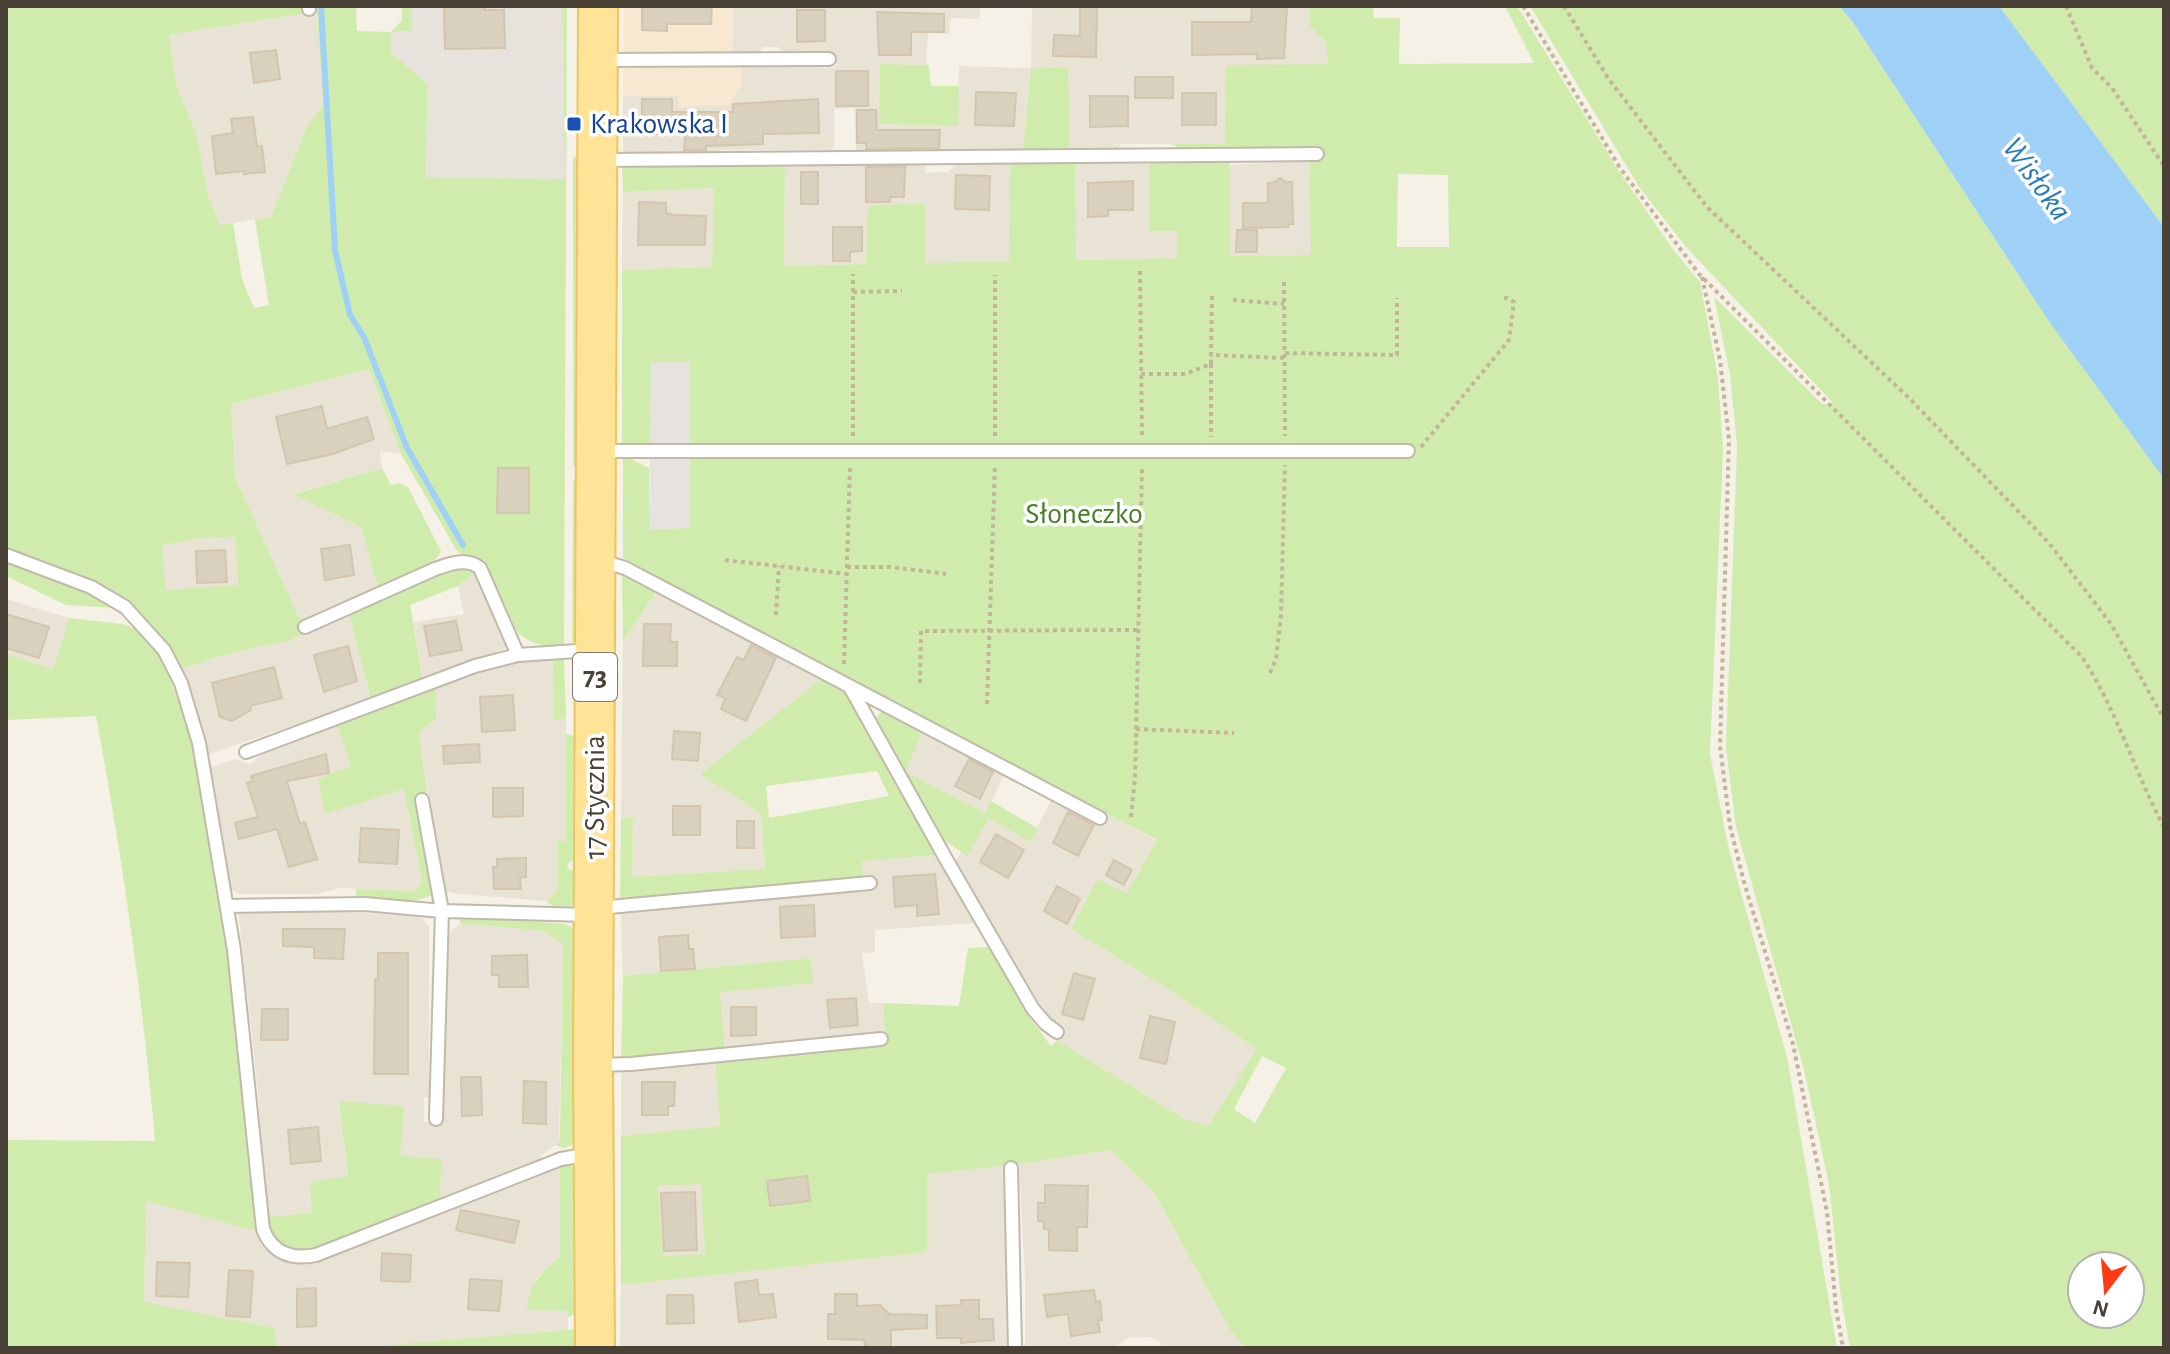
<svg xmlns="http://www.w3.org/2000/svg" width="2170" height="1354" font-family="'Alegreya Sans',sans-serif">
<rect width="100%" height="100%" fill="#f5f1e7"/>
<!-- residential -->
<path fill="#e9e3d5" d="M733 6H981L979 19 951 18 949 34 928 33 926 65 880 64V124L958 126 959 66 1031 68 1032 6H1310V27L1326 42 1328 65H1227L1226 144H1116L1111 149H1070L1067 67 1031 69 1023 151 964 150 960 153 856 152 854 108 834 109 835 144 831 150H721L719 153 623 154V96H679V106L741 84 742 66 833 68 837 64 831 54H784L778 47H763L758 53H732Z
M317 11 323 104 307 126 271 217 220 225 208 196 197 134 177 88 169 35Z
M1309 161 1312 255 1230 257V165Z
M958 162 1010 163V261L924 263 867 213 866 264 783 266 785 164 925 163V173L948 172Z
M1075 163 1149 164V231L1177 230 1178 258 1075 260Z
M714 188 712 267 622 270 623 192Z
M369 369 401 454 380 451 382 468 295 493 361 527 379 591 302 624 235 477 231 404Z
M235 537 238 586 166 590 161 545 202 538Z
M474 573 507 648 423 680 414 622 464 614 458 586Z
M656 592 823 678 700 774 761 814 765 869 632 877 633 818H621L623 642Z
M6 599 69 618 53 669 6 654Z
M349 615 371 699 206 755 180 669 224 655 291 640Z
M553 660 554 719 566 718V842H558V890L546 901 460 894 443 891 419 732 436 719V689L487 669 527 661Z
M336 723 351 766 326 813 404 789 422 882 416 891 340 888 318 894H239L230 889 210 768 235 759 250 764 267 752Z
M923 730 1005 772 986 814 904 772Z
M1058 787 1157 841 1127 893 1097 879 1071 929 1160 984 1257 1049 1208 1127 1184 1119 1057 1040 1065 1027 1047 1016 954 865 961 852 967 855 989 817 1030 841Z
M936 855 976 923 875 930V952L862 953 869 1003H883L886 1035 725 1051 720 991 812 983 811 958 623 976 620 900 863 878 861 861Z
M335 909 344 912 419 916 429 926V1097H424V1122H441L445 937 461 923 544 931 563 943 559 1143 541 1155V1162L440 1199 400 1157 339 1102 348 1176 313 1213 267 1217 258 1091 238 910Z
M715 1061 720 1126 621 1136V1072L627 1069Z
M1112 1150 1153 1191 1230 1330 1246 1348H1161L1160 1342 1150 1337 1128 1338 1114 1348H1025V1276L1019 1164Z
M1004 1164 1008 1348H620L621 1285 926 1252 927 1174Z
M560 1165V1256L535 1280 527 1310 568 1311V1330L352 1348H277L274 1328 144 1303 146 1200 256 1231 277 1256 292 1263H307L543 1175Z
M702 1183 705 1255 662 1256 658 1186Z"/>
<!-- commercial -->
<path fill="#f8e8d1" d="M624 6H733L732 66H742L741 84 730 105 679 107 678 96H623Z"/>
<!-- industrial -->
<path fill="#e7e2dc" d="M412 6H562L565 179 425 177 428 85 391 52V32L412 31Z"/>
<!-- green -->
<path fill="#cfecad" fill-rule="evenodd" d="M6 6H306V13L169 35 177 88 197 134 208 196 220 225 233 223 242 279 254 308 269 305 255 220 271 217 307 126 323 104 317 12H314V6H356L357 31 391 32 402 20V6H412V31L391 32V52L428 85 425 177 565 179 562 6H567L564 646C544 647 532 645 517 632L484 560 465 556 457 551 401 454 369 369 231 404 235 477 306 633 291 640 224 655 180 669C167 648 154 626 135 610 102 581 47 563 6 549ZM235 537 238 585 166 590 162 545 202 538Z
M1310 6H1373L1374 18H1400L1399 64 1534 63 1505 6H1517L1617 168 1674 251 1700 282 1718 378 1723 448 1710 754 1729 850 1787 1057 1837 1348H1246L1230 1330 1153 1191 1111 1150 1019 1164 927 1174V1252L621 1285V1136L720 1126 715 1061 886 1044 883 1003 959 1006 968 948 991 947 1030 1018 1051 1046 1057 1040 1184 1119 1208 1126 1257 1049 1160 984 1071 929 1097 879 1127 893 1157 840 691 596 623 558V455L649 468V529L690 528V362L650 446 622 445V270L712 267 714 188 623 192 622 165 785 164 784 266 866 264 867 213 871 205 925 204V263L1009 261 1010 163H1075L1076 260 1177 258V231H1149V164L1152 161 1226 160 1230 161V256L1311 255 1309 161 1318 149H1183L1171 144H1225L1226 65 1328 64 1326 42 1310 27ZM1398 174 1448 175 1449 247H1397ZM1262 1056 1286 1068 1255 1123 1234 1109ZM701 1184 705 1254 663 1256 658 1186Z
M1530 6H1839L1852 21 2050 323 2164 479V1348H1850L1841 1298 1829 1184 1804 1070 1736 827 1726 748 1737 446 1730 374 1714 297 1822 404H1834L1686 247 1640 188ZM2082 1266H2130V1314H2082Z
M1999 6H2164V227Z
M880 64 929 65 931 86H959L958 126 879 124Z
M1068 67 1070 149H1111L1120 144 1116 151 994 153 992 150H1023L1031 69Z
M579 156V468L573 466V157Z
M382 468 391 485 398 483 408 487 441 551C435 568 396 583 379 591L361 527 294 494Z
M579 478 578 643 572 642 573 480Z
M6 560 83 590 114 608 66 605 6 576Z
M455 568H463L474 573 458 586 410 605 423 680 371 699 349 615Z
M622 575 656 592 623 642Z
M69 618 123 624 142 632 152 644 169 675 188 728 230 947 256 1231 146 1201 144 1302 274 1328 277 1348H6V1140L155 1141C143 998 122 857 96 716L6 720V654L53 669Z
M553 660H564L566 718 554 720Z
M823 678 840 687 847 694 936 855 862 861 863 878 620 900 621 818H633L632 877 765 869 761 814 700 774ZM877 771 889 796 769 818 766 786Z
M436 689V719L419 732 428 797 415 794 433 894C412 907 380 900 356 899V889L416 891 422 882 404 789 325 814 318 779 351 766 336 723Z
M882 709 923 730 905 772 985 813 991 801 1037 828 1030 842 989 818 967 856 941 838 876 720Z
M566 734 574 736 573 780 576 790V858L567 864 569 870H576V902C567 910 554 909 546 901L558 890V842L566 841Z
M484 918 565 924 578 931 575 1144 564 1148 555 1145 559 1143 560 1135 563 944 544 931 461 923 459 920Z
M811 958 813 983 720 992 725 1051 621 1059 623 976Z
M339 1101 404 1106 400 1156 441 1159 440 1199 541 1162 322 1248C290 1256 274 1250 267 1217L312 1213 310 1182 348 1176Z
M567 1164 576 1169 577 1313 568 1317V1311L527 1310C528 1284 542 1273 560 1256V1165Z
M578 1329V1348H352L568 1330Z"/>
<!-- parking -->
<path fill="#e6e3df" d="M651 362H690V528L649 529Z"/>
<!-- water -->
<path fill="#9fd1f6" d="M1839 6H1999L2164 227V479L2050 323 1852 21Z"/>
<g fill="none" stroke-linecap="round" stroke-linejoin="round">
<!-- stream -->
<path stroke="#9fd1f6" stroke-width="6" d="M321 6 335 250 350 315 364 337 407 448 463 545"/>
</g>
<!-- building -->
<path fill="#dad0be" stroke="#d3c5ae" stroke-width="2" d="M444 6H485V10H504L505 48 445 49Z
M642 6H712L711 24H667V31L642 30Z
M1080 6H1097L1096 57 1053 56 1054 35 1080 36Z
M1252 6H1287L1284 58 1257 59V54L1192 55V22H1251Z
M797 10H825V41L797 42Z
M877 12 944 14V32H911V55H879Z
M276 50 280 79 254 83 250 53Z
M836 71H868V106H836Z
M1135 77H1173V98H1135Z
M976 92 1016 93 1014 126 975 125Z
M1182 93H1216V125H1182Z
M1090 96H1128V126L1090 127Z
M642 99H672V112H733V104L818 99 819 133 763 134V144L706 146V150H684L685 134H642Z
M857 110H876L877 130H940L939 148 866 149V143H857Z
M253 117 257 147 262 146 265 172 244 174V171L216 174 212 136 233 133 231 119Z
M905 166 904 197H890V202H866V167Z
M801 172H818V204H801Z
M956 175 990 176 989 210 955 209Z
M1280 178 1286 182H1292L1293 224H1288V227L1243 228V203H1268V183L1275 182Z
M1133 181V210H1108V216L1088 217V183Z
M639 202 666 203V213L674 215 706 216 705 245H638Z
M833 227H862V251L850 252V261H833Z
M1237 230H1257V252H1236Z
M322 406 327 429 367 417 374 439 333 454 287 464 276 417Z
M498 468H529V513H497Z
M350 545 354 575 325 580 321 549Z
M225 550 227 582 197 583 196 551Z
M6 614 49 627 39 658 6 648Z
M456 621 462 650 430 656 424 626Z
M644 624H671L670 642H677V666H643Z
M751 645 776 658 746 721 721 709 725 698 717 695 737 657 744 660Z
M348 646 357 681 324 692 314 655Z
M274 667 282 698 250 706 251 710 232 721 220 717 212 683Z
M513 695 515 730 482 732 480 697Z
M674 731 700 733 698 761 672 759Z
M479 744 480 762 444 764 443 746Z
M326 754 329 773 287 781 300 824 305 822 317 859 289 867 277 829 239 839 235 823 258 817 247 783 253 781 251 776Z
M969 759 993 772 980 799 955 786Z
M493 788H523V816L493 817Z
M673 806H700V835H673Z
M1068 812 1094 825 1078 856 1053 843Z
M737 821H754V848H737Z
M361 828 399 830 397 864 359 862Z
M996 834 1024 850 1008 878 980 862Z
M526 858V877L520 878 521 889H494L493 867H497V859Z
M1114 860 1132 870 1124 885 1106 875Z
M935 874 939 914 917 916V905L895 907 893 877Z
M1057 886 1080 899 1067 924 1044 911Z
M814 905 815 936 781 938 780 907Z
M283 929H345L343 959 314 958V947L283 946Z
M688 935 689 949H693L695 969 661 971 659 937Z
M378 953H408V1074H374L375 979H378Z
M527 955 528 987H499V975H492V956Z
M1074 973 1095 979 1083 1020 1062 1014Z
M856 998 858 1025 830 1028 827 1000Z
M731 1007H756V1035L731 1036Z
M262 1009H288V1040H261Z
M1150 1016 1175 1022 1166 1064 1140 1058Z
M461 1077H481L482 1115 462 1116Z
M524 1081 546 1082V1124L523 1123Z
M642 1082H675L674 1106H668V1115H642Z
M318 1127 321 1161 291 1164 288 1130Z
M807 1176 810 1201 770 1206 767 1181Z
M1045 1185 1088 1186 1087 1227H1077V1251L1049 1250V1230L1044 1229V1222L1038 1221V1203H1045Z
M695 1192 697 1250 664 1251 661 1193Z
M461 1210 519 1221 514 1243 456 1230Z
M382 1253 411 1255 410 1282 381 1281Z
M157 1262 190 1263 188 1297 156 1296Z
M229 1270 253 1271 250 1317 226 1316Z
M470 1279 502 1281 499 1311 468 1309Z
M757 1280 759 1295 773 1294 776 1317 739 1322 735 1283Z
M316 1288V1326L297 1327V1289Z
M1094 1290 1096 1302 1100 1301 1102 1320H1098L1100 1332 1071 1336 1068 1314 1047 1317 1044 1295Z
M835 1294H857V1306L880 1305 889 1314 927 1315V1328L891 1330V1348H869V1345H865L864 1340 828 1339V1314H835Z
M667 1295H693L694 1323 667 1324Z
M961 1300H979V1319H993L994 1340 961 1343V1338H937L936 1306 961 1305Z"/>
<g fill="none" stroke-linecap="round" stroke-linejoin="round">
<defs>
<path id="lane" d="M309 6V9
M601 60 829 59
M601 160 1317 154
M599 451H1408
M6 555 91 587 125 607 164 650 181 683 199 743 234 950 263 1229C272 1253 291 1260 316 1255L561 1159 590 1154
M598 560 625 568 1100 818
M305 627 435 569C450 564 467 557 480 568L518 655
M850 687 946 859 1033 1009 1046 1024 1057 1032
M246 752 475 666 518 655 591 650
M422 800 442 911 436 1119
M227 906 365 904 442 911 588 915
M598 908 870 883
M596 1065 631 1064 881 1039
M1011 1168 1015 1348"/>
<path id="primary" d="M595 1348 593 1065 598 6"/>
</defs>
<!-- lane casing -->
<use href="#lane" stroke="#c1b9a9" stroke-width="16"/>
<!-- primary casing -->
<use href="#primary" stroke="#edc45d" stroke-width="42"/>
<!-- path -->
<path stroke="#c4b599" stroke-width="4" stroke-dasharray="4 4" stroke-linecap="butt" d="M1523 6 1620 168 1699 274 2082 657C2117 710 2134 771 2164 827
M1564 6 1608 78 1707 207 1908 397 2049 543 2111 624 2164 719
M2066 6 2092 68 2112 88 2164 166
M1140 271 1142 435
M1702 277 1720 360 1729 439 1720 746 1730 826 1744 882 1793 1044 1827 1212 1836 1308 1843 1348
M1284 282 1285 436
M853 292 902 291
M1212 296 1211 355 1285 358
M1233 300 1284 304
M1285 353 1397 355V298
M1211 364V437
M1141 374H1185L1211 364V355
M853 436V274
M995 436V275
M1421 447 1509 340 1514 302 1507 298 1500 299
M725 560 847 574
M847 567H890L946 574
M776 615 779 566
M844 664 850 465
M1270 673 1276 659 1281 615 1285 465
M920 683 921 631 1138 630
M987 704 995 465
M1136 729 1234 733
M1131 817 1135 778 1142 468"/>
<!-- lane -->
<use href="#lane" stroke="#fff" stroke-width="12"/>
<!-- primary -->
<use href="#primary" stroke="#ffe396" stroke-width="38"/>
</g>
<!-- markers -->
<rect fill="#1a4fb4" stroke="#fff" stroke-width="3" x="566" y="116" width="16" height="16" rx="4"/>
<g text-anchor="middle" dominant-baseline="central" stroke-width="7" stroke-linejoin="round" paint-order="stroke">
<!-- shield labels -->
<rect fill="#fff" stroke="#807a72" stroke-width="2" x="573" y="653" width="44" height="48" rx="6"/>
<g font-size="28" font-weight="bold" fill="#494135">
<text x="595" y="677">73</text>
</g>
<!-- transit labels -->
<g font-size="30" fill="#164399" stroke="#fff" text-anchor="start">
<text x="590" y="124">Krakowska I</text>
</g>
<!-- park labels -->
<g font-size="30" fill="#457f23" stroke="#fff">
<text x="1084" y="514">Słoneczko</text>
</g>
<!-- street labels -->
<g font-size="30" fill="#494135" stroke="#fff">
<text transform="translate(595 797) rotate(-90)">17 Stycznia</text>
</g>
<!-- water labels -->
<g font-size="32" font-style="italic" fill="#257bbe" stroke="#fff">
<text transform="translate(2037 179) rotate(54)">Wisłoka</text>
</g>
</g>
<!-- border -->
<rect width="2170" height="1354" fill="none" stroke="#494135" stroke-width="16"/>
<!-- north arrow -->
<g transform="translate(2106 1290) rotate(196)"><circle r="38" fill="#ffffff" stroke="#b6b3ae" stroke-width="2"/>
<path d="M0-6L14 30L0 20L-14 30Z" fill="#ff3b14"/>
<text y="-12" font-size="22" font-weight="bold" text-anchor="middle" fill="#494135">N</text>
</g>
</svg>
